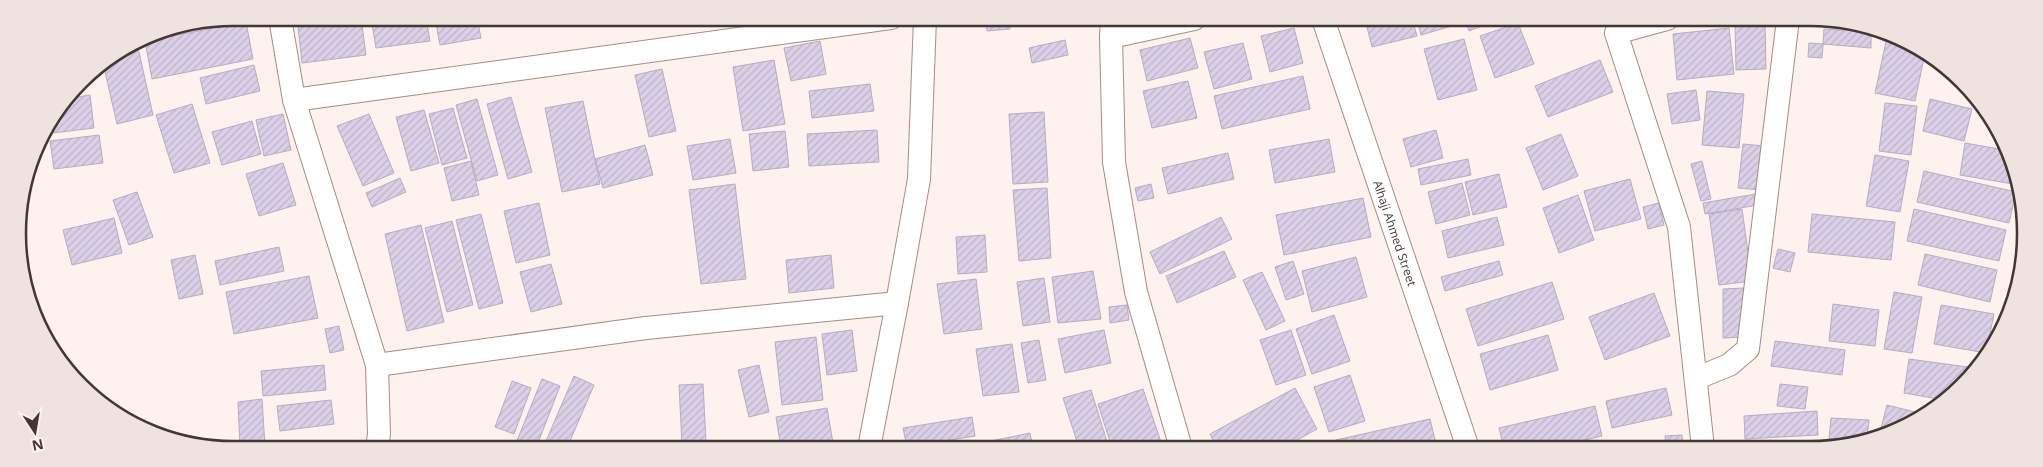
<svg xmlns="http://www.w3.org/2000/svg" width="2043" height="467" font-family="'Open Sans',sans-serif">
<defs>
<pattern id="building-hatch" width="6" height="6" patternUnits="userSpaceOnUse" patternTransform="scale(1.25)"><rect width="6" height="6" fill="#dbd0e7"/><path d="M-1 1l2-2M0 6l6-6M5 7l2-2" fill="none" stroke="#bdb3c7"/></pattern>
</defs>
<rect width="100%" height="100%" fill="#fdf2ed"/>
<!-- building -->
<path fill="url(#building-hatch)" stroke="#b6acc2" d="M297 18H361L366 55 302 63Z
M371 18H426L430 41 376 48Z
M435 18H477L481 38 440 45Z
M760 18H772V24L760 23Z
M986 18H1009L1010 29 987 31Z
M1365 19H1412L1417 36 1372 47Z
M1417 19H1450L1452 26 1421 35Z
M1465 19H1489L1490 23 1469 31Z
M246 22 253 59 152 79 145 41Z
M1765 22 1766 69 1736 70 1735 23Z
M1518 23 1534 64 1495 78 1480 36Z
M1294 28 1303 63 1270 72 1261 36Z
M1729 28 1734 74 1677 80 1673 34Z
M1824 29 1871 32V48L1823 44Z
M1887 37 1918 47 1925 53 1915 101 1875 93Z
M1190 38 1198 68 1147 81 1140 50Z
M1464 39 1477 90 1438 100 1424 49Z
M1065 40 1068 55 1032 63 1029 48Z
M820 41 826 74 791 81 784 48Z
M137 43 153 115 117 124 103 63Z
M1243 43 1252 79 1214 89 1204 52Z
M1809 43 1823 44 1822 58 1808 57Z
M774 60 785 124 743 131 733 67Z
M1600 60 1613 92 1548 117 1535 86Z
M254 65 260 91 206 104 200 78Z
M662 69 676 131 649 137 635 75Z
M1303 76 1310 109 1222 129 1214 96Z
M1188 81 1197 118 1152 128 1143 91Z
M870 84 874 111 812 118 809 91Z
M1696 90 1700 120 1672 124 1667 94Z
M1707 91 1744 94 1739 148 1702 145Z
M90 95 94 128 53 133 52 122 71 98Z
M511 97 532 172 508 179 487 104Z
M477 99 498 175 477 181 456 105Z
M1930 99 1972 109 1964 141 1923 131Z
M583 101 600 184 562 192 545 108Z
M1885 103 1917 106 1911 155 1879 151Z
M192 104 210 163 174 173 156 115Z
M453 108 467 158 442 165 429 114Z
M424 110 439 163 411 171 396 117Z
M1044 112 1048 182 1013 184 1009 114Z
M283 114 291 150 264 156 256 120Z
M369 114 394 173 363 186 337 126Z
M252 121 261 154 222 165 212 132Z
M877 130 879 162 809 166 807 134Z
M1436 130 1443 158 1411 167 1403 139Z
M785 131 789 167 753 171 749 134Z
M1561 134 1578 176 1543 190 1526 148Z
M99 135 103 163 54 169 50 141Z
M730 139 736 173 693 180 687 146Z
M1329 139 1335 172 1275 183 1269 150Z
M1965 143 2005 150 2015 172 2013 184 1960 175Z
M1743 144 1764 146 1760 190 1738 188Z
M645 145 653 175 603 188 595 159Z
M1228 153 1234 179 1168 194 1162 168Z
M1875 155 1909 161 1900 212 1866 206Z
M1468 159 1471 175 1421 185 1418 169Z
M471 161 479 195 452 201 444 168Z
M1702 161 1711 199 1701 201 1691 164Z
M283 163 296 205 259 216 246 174Z
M1924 171 2016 192 2009 223 1917 202Z
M1499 174 1507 207 1473 215 1465 182Z
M400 178 406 192 372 207 366 193Z
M1630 179 1641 219 1595 231 1584 191Z
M1462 183 1470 215 1436 224 1428 192Z
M735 184 746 279 701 284 689 190Z
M1151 184 1154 198 1138 201 1135 188Z
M1047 188 1051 258 1019 261 1013 190Z
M137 192 153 237 129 245 113 200Z
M1756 194 1758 205 1705 214 1703 203Z
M1578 195 1594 240 1559 253 1543 208Z
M1363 198 1371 237 1284 255 1276 215Z
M539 203 550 255 516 263 504 211Z
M1659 203 1664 225 1648 229 1643 207Z
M1742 209 1752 281 1719 285 1709 214Z
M1914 209 2006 230 1999 261 1907 241Z
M481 214 503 303 479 309 456 220Z
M1812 214 1895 222 1891 260 1808 252Z
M1221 217 1232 239 1160 274 1150 252Z
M1497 217 1504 245 1448 258 1442 231Z
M114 218 122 253 72 265 63 230Z
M452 221 473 305 447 312 425 228Z
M421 225 444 322 407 331 385 234Z
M985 235 987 272 958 274 956 237Z
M279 247 284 271 220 285 215 261Z
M1778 249 1795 253 1790 272 1773 268Z
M1224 251 1236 277 1177 303 1166 276Z
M1925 254 1997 270 1990 302 1918 285Z
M195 255 203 294 179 299 171 260Z
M831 255 834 288 789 293 786 260Z
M1356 257 1367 297 1312 312 1302 271Z
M1293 261 1304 294 1286 300 1275 267Z
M1499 261 1503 275 1445 291 1441 277Z
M551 264 562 304 531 312 520 272Z
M1093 271 1101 319 1058 323 1052 277Z
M1262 272 1285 321 1266 330 1243 280Z
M309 276 318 318 234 334 226 292Z
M1044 278 1050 322 1023 326 1017 282Z
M976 279 982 329 944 334 937 284Z
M1552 282 1564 319 1478 346 1466 309Z
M1744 288 1745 337 1723 338V289Z
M1894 292 1922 297 1912 353 1884 349Z
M1654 293 1670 336 1605 360 1589 317Z
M1833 304 1879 310 1875 346 1829 341Z
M1127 305 1129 320 1110 323 1109 307Z
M1941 305 1994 314 1986 353 1934 344Z
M1334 315 1350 361 1312 374 1296 329Z
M339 326 344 350 330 353 325 329Z
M852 330 857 371 827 375 822 334Z
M1104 330 1111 363 1065 373 1058 339Z
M1291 330 1306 375 1276 385 1260 340Z
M1548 335 1558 370 1490 390 1480 354Z
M816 337 823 400 782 405 775 342Z
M1039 340 1046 380 1028 383 1021 343Z
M1775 341 1845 350 1842 375 1771 366Z
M1012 344 1019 392 983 396 976 349Z
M1909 359 1975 368 1962 386 1944 400 1904 393Z
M324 365 326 390 263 396 261 371Z
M759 365 769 412 749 417 738 370Z
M1350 375 1365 421 1329 432 1314 387Z
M574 376 594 385 567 448H543Z
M542 379 560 386 536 448H514Z
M512 381 531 388 514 434 495 427Z
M703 384 706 442 682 444 679 385Z
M1780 384 1808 387 1805 409 1777 406Z
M1295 388 1317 429 1283 448H1217L1210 434Z
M1666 388 1672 415 1612 428 1606 401Z
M1143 389 1163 448H1112L1098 404Z
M1091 390 1109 448H1079L1063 398Z
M262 399 265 446 240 447 238 402Z
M331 400 334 424 280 431 277 406Z
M1887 405 1919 413 1918 418 1905 427 1886 433 1880 432Z
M1595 406 1602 436 1551 448H1504L1499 428Z
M827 408 833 443 810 448H781L776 417Z
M1817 411 1818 435 1745 439 1744 416Z
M972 417 975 436 907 447 903 428Z
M1831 418 1869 420 1867 439 1859 441 1829 439Z
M1430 419 1437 448H1337L1336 440Z
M1030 433 1033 448H993L991 441Z
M1682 435 1683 448H1666L1665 436Z
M1823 442H1834V448H1823Z"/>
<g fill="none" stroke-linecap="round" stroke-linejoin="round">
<defs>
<g id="minor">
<path d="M280 18 294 100 377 365 379 434 377 448"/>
<path d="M1112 19 1111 37 1114 162 1136 292 1181 448"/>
<path id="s1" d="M1323 19 1468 448"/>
<path d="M1667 19 1616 33 1679 227 1703 448"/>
<path d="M1111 37 1194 19"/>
<path d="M294 100 891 18"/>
<path d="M377 365 646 328 897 303"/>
<path d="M1697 378 1729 365 1748 349 1788 19"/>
<path d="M869 448 897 303 919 179 925 18"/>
</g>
</defs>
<!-- minor casing -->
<use href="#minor" stroke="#a58d82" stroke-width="24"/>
<!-- minor -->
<use href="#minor" stroke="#fff" stroke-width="22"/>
</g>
<g text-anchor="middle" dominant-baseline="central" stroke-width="5" stroke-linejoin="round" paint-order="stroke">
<!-- street labels -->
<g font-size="12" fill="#423733" stroke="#fdf2ed">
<text stroke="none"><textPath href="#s1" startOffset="226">Alhaji Ahmed Street</textPath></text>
</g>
</g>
<!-- crop -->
<path d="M0 0H2043V467H0ZM233 26H1810A207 207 0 0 1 2017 233V234A207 207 0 0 1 1810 441H233A207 207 0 0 1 26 234V233A207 207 0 0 1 233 26Z" fill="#eee3de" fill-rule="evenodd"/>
<path fill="none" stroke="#423733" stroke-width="2.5" d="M233 26H1810A207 207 0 0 1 2017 233V234A207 207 0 0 1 1810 441H233A207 207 0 0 1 26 234V233A207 207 0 0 1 233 26Z"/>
<!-- north arrow -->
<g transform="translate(35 432) rotate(168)" stroke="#fdf2ed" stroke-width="4" paint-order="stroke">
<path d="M0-4L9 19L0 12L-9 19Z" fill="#423733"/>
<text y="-8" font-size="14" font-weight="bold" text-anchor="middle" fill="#423733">N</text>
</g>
</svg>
